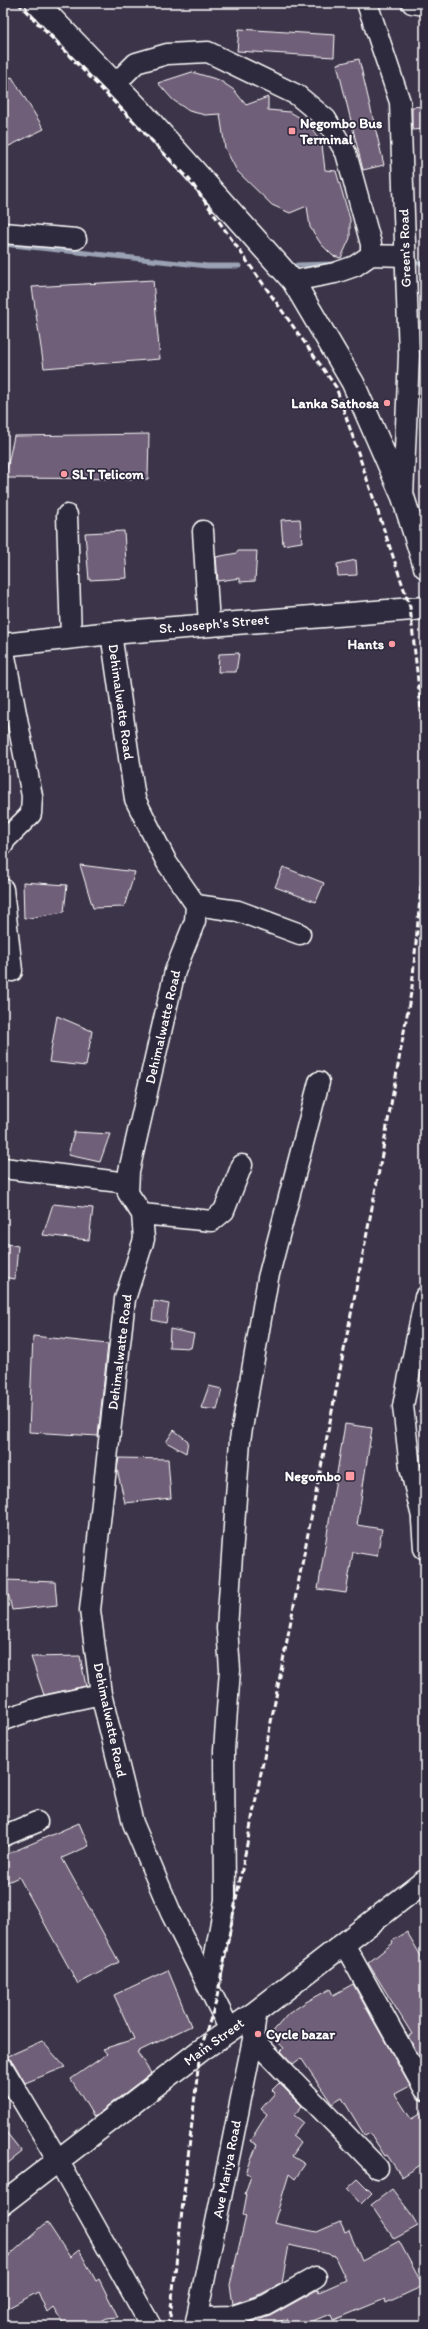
<svg xmlns="http://www.w3.org/2000/svg" width="428" height="2329" font-family="Itim,sans-serif">
<rect width="100%" height="100%" fill="#3c3449"/>
<filter id="ink" filterUnits="userSpaceOnUse"><feTurbulence type="fractalNoise" baseFrequency=".025" numOctaves="2"/><feDisplacementMap in="SourceGraphic" scale="8" xChannelSelector="R" yChannelSelector="G"/><feConvolveMatrix kernelMatrix="1 2 1 2 8 2 1 2 1" color-interpolation-filters="sRGB"/></filter>
<g filter="url(#ink)">
<g fill="none" stroke-linecap="round" stroke-linejoin="round">
<!-- stream -->
<path stroke="#9aa2b3" stroke-width="5" d="M3 244 207 266H239
M419 263H425
M297 265 332 264"/>
</g>
<!-- building -->
<path fill="#705e78" stroke="#fff" d="M239 29 335 35 334 57 237 51Z
M359 59 384 165 363 170 337 64Z
M192 72 219 80 234 90 246 105 268 97V110L290 112 309 123 322 145 325 170 336 171 350 219V238L341 258 333 256 321 244 310 227 307 206 290 213 272 205 237 171 225 148 220 114 205 115 189 111 173 100 158 83Z
M12 77 44 129 3 149V80Z
M425 106V129L412 130V107Z
M153 280 160 359 44 368 32 287Z
M149 434 148 479 5 478 14 436Z
M300 519 302 542 283 545 281 520Z
M124 531 127 578 89 580 85 533Z
M237 551H257L255 581 240 582V578L218 581 216 557 237 553Z
M356 560 357 575 338 576 337 564Z
M239 653 236 672H218L219 654Z
M80 865 135 872 124 907 93 908Z
M283 867 324 883 316 902 275 887Z
M23 882 67 885 64 912 24 919Z
M57 1016 92 1031 86 1066 49 1062Z
M74 1132 110 1134 100 1162 68 1155Z
M53 1204 93 1208 89 1240 43 1235Z
M3 1243 18 1246 15 1279 3 1277Z
M154 1301 169 1304 166 1323 152 1320Z
M170 1329 194 1334 191 1348 169 1347Z
M33 1336 108 1344 98 1436 29 1432Z
M209 1386 222 1389 217 1410 201 1408Z
M345 1424 372 1428 357 1525 382 1529 377 1556 353 1552 346 1593 318 1589Z
M174 1430 188 1441 186 1453 166 1442Z
M119 1458 168 1459 171 1498 125 1503 117 1469Z
M5 1580 55 1582 57 1605 12 1610Z
M80 1656 86 1686 44 1695 31 1657Z
M79 1823 89 1846 62 1858 119 1962 78 1984 19 1877 3 1884V1856Z
M407 1932 425 1963V2055L420 2058 408 2036 412 2034 368 1963 393 1943 392 1941Z
M168 1970 191 2026 137 2052 151 2073 94 2117 71 2079 107 2054 103 2049 134 2039 114 1995Z
M353 1984 410 2086 395 2094 411 2119 425 2111V2162L402 2177 387 2155 385 2156 370 2133 365 2136 342 2098 332 2104 301 2058 293 2064 281 2051 284 2048 270 2035 288 2014 306 2002 330 1989 333 1995Z
M42 2041 65 2067 25 2083 13 2062 6 2057Z
M279 2083 302 2106 294 2115 303 2122 292 2136 301 2143 292 2156 305 2164 295 2179 289 2174 274 2223 317 2232 340 2222 345 2233 349 2231 362 2261 399 2241 423 2286 386 2303 385 2299 334 2320 332 2314 297 2326H290L288 2319 264 2326H239L270 2316 315 2291 318 2290 319 2292 346 2280 334 2255 331 2256 329 2254 289 2245 282 2283 261 2294 233 2304 230 2285 246 2216 243 2215 247 2194H245L251 2175 246 2173 257 2145 250 2141 267 2114 261 2109 275 2093 272 2090Z
M3 2128 22 2152 3 2167Z
M358 2179 372 2193 361 2204 347 2189Z
M392 2189 409 2211 418 2226 394 2239 371 2205Z
M47 2222 70 2257 79 2250 96 2281 99 2279 118 2317 107 2318 91 2326H65L53 2307 47 2312 38 2292 8 2308 3 2300V2261Z"/>
<g fill="none" stroke-linecap="round" stroke-linejoin="round">
<defs>
<path id="minor" d="M367 3 400 102 409 355 403 497
M412 3 425 5
M115 84 136 63 167 54 208 52 297 95 326 119 346 153 371 244V255
M3 233 76 239
M293 281 335 273 355 266 371 255 405 256
M67 515 71 637
M203 531 209 624
M111 633 135 799 167 863 196 905 195 921 175 971 129 1171 128 1193 142 1214 144 1239 125 1299 90 1610 101 1694 133 1823 171 1913 230 2030
M3 646 32 796 31 814 5 840 3 845
M3 889 12 971
M196 905 238 911 300 934
M3 1168 128 1183
M142 1214 212 1221 224 1211 242 1165
M423 1521 410 1467 403 1406 425 1297
M3 1720 41 1707 101 1694
M3 1836 37 1822
M344 1944 425 2090
M209 1987 225 1900 224 1750 230 1670 227 1628 240 1440 268 1278 319 1082
M253 2039 378 2168
M3 2068 58 2160 151 2326
M197 2318 230 2317 266 2305 316 2277
M195 2326 253 2039 256 2012"/>
<path id="major" d="M37 3 141 111 293 281 353 383 403 497 425 567
M3 645 111 633 425 608
M425 1519 423 1521 425 1548
M3 2203 200 2051 256 2012 425 1881"/>
</defs>
<!-- minor casing -->
<use href="#minor" stroke="#fff" stroke-width="23"/>
<!-- major casing -->
<use href="#major" stroke="#fff" stroke-width="25"/>
<!-- minor -->
<use href="#minor" stroke="#2f2a3d" stroke-width="20"/>
<!-- major -->
<use href="#major" stroke="#2f2a3d" stroke-width="22"/>
<!-- rail -->
<path stroke="#fff" stroke-width="3" stroke-dasharray="6 3" stroke-linecap="butt" d="M18 3 189 179 336 387 410 607 425 746
M169 2326 200 2051 216 2002 377 1182 412 987 425 843"/>
</g>
</g>
<!-- markers -->
<g fill="#ff9aa2" stroke="#2f2a3d" stroke-width="1.5">
<rect x="288" y="127" width="8" height="8" rx="2"/>
<circle cx="387" cy="403" r="4"/>
<circle cx="64" cy="474" r="4"/>
<circle cx="392" cy="644" r="4"/>
<rect x="345" y="1471" width="10" height="10" rx="2"/>
<circle cx="258" cy="2034" r="4"/>
</g>
<g text-anchor="middle" dominant-baseline="central" stroke-width="3.5" stroke-linejoin="round" paint-order="stroke">
<!-- poi labels -->
<g font-size="14" font-weight="bold" fill="#fff" stroke="#2f2a3d" text-anchor="start">
<text x="300" y="123">Negombo Bus<tspan x="300" dy="16">Terminal</tspan></text>
<text x="379" y="403" text-anchor="end">Lanka Sathosa</text>
<text x="72" y="474">SLT Telicom</text>
<text x="384" y="644" text-anchor="end">Hants</text>
<text x="341" y="1476" text-anchor="end">Negombo</text>
<text x="266" y="2034">Cycle bazar</text>
</g>
<!-- street labels -->
<g font-size="14" fill="#fff" stroke="#2f2a3d">
<text transform="translate(405 248) rotate(-92)">Green's Road</text>
<text transform="translate(214 624) rotate(-5)">St. Joseph's Street</text>
<text transform="translate(121 702) rotate(82)">Dehimalwatte Road</text>
<text transform="translate(163 1027) rotate(-77)">Dehimalwatte Road</text>
<text transform="translate(120 1352) rotate(-83)">Dehimalwatte Road</text>
<text transform="translate(110 1720) rotate(78)">Dehimalwatte Road</text>
<text transform="translate(214 2042) rotate(-36)">Main Street</text>
<text transform="translate(227 2169) rotate(-79)">Ave Mariya Road</text>
</g>
</g>
<!-- margin -->
<rect width="428" height="2329" fill="none" stroke="#2f2a3d" stroke-width="16"/>
<rect x="8" y="8" width="412" height="2313" fill="none" stroke="#fff" stroke-width="1.5" filter="url(#ink)"/>
</svg>
